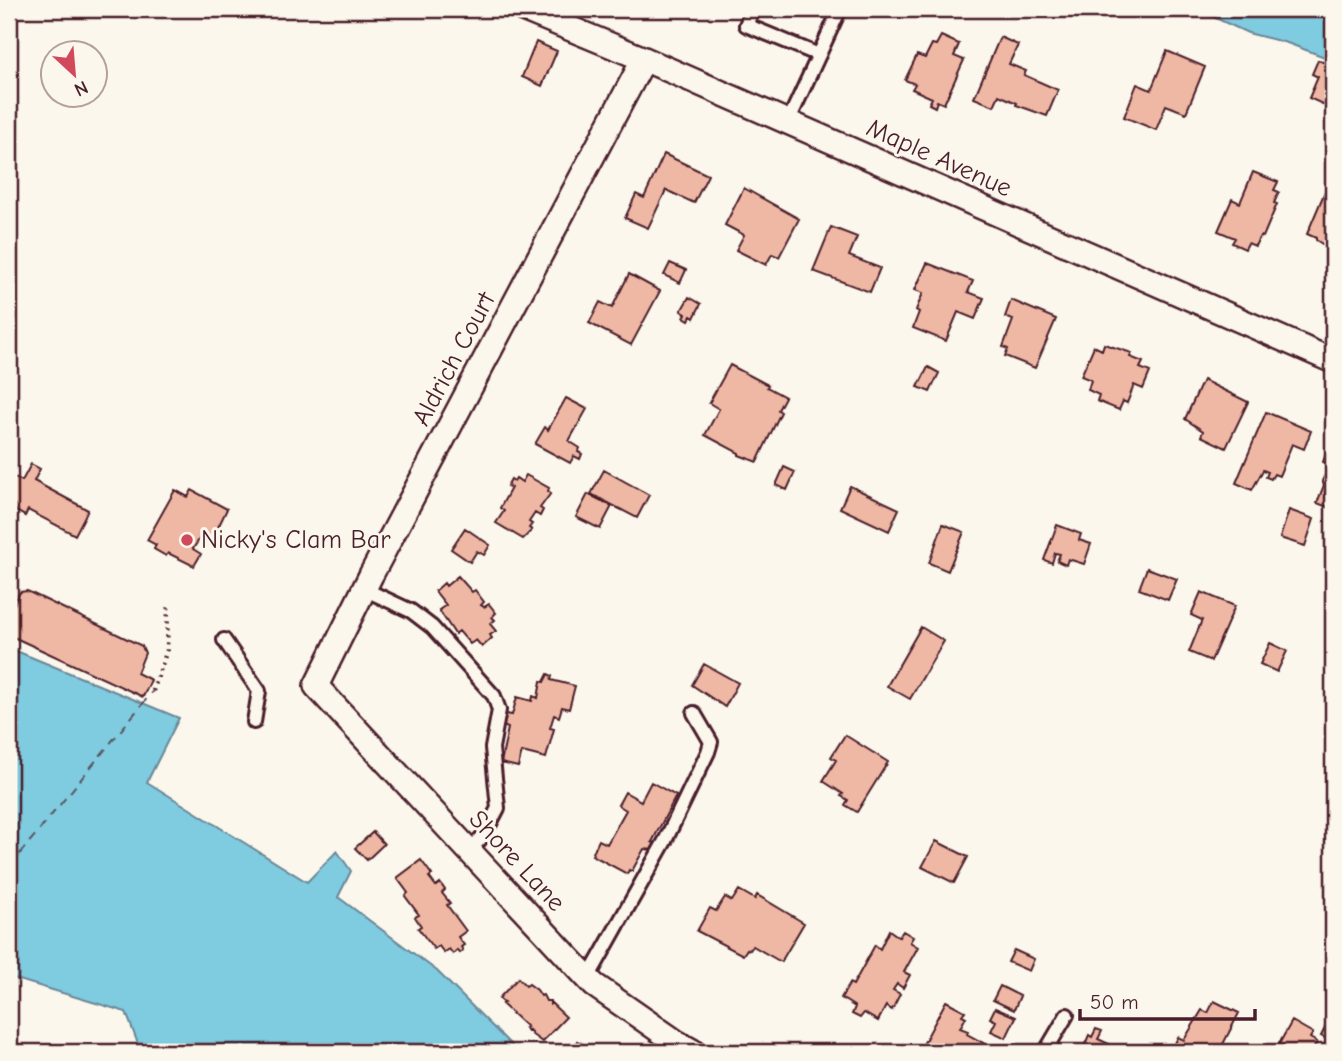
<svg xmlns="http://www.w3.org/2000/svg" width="1342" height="1061" font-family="'Comic Neue',sans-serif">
<rect width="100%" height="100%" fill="#fbf7ec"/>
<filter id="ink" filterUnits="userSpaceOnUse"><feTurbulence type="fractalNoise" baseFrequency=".0143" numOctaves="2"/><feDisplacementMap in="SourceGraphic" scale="14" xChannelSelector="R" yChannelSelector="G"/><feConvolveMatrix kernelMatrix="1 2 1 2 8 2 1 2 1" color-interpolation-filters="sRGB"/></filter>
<g filter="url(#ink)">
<!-- water -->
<path fill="#7fcbdf" stroke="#6a8697" stroke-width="2" d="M1196 9H1333V60L1287 43 1248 33Z
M9 648 179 718 147 782 307 882 337 851 351 871 338 897 437 971 518 1052H141L126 1012 9 977Z"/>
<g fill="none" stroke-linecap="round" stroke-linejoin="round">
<!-- ferry -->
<path stroke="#5a5361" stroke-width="2" stroke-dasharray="9 7" stroke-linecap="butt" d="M9 867 153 691"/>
</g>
<!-- building -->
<path fill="#efb8a4" stroke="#4a1f2b" stroke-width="2" d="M941 36 959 44 954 56 964 60 944 104 937 101 935 107 929 104 932 98 912 89 915 84 905 80 917 55 925 58 932 44 936 45Z
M1000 37 1018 45 1009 64 1026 71 1024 75 1058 90 1047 116 1016 105 1017 103 999 95 994 106 974 98Z
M536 42 557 51 542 86 522 77Z
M1167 51 1205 67 1186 113 1166 105 1156 130 1124 117 1137 84 1151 90Z
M1318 60 1333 66V98L1329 107 1309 98 1318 77 1312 74Z
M664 154 708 175 694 203 666 190 648 228 625 218 636 194 644 198Z
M1253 172 1278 182 1274 190 1279 192 1274 203 1277 204 1263 237 1260 236 1255 246 1248 243 1245 249 1232 243 1235 238 1218 231 1232 199 1240 203Z
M744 188 799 219 779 257 772 254 766 265 736 250 744 235 725 225Z
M1326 189 1333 193V251L1316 240V238L1307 234Z
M831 227 857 237 849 256 880 268 870 292 813 271Z
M670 263 686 270 680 283 664 275Z
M927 263 973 281 968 292 984 298 975 319 958 312 946 341 913 328 919 312 916 310 923 293 915 290Z
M629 274 660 291 631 345 589 323 600 302 612 308Z
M689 297 701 304 694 318 691 316 689 320 684 317 686 314 681 311Z
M1011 300 1056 319 1035 368 1005 356 1008 349 1003 347 1013 320 1005 317Z
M1104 344 1132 353 1130 357 1143 362 1140 368 1150 372 1143 389 1134 385 1127 403 1123 401 1119 410 1097 401 1099 395 1088 390 1091 380 1081 376 1094 346 1102 350Z
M730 365 768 385 767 387 785 397 778 410 781 412 757 462 739 455V453L705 435 719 409 709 403Z
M928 367 939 373 930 392 918 387Z
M1203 380 1248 402 1226 448 1201 436 1203 431 1185 419Z
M566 398 587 409 569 441 580 448 578 452 582 454 580 459 574 456 570 463 535 444 545 427 548 430Z
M1266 412 1311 431 1304 449 1292 444 1279 476 1274 474 1271 479 1266 477 1268 472 1263 470 1252 490 1236 483Z
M1331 441 1333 442V509L1317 503 1324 485 1322 481 1325 475 1329 477 1333 466 1323 462Z
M31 464 40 469 34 481 88 510 75 535 28 510 25 516 13 509 15 505 9 499V465L14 467 10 475 22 481Z
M784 467 795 472 787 490 776 485Z
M604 470 649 495 637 518 591 494Z
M526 475 549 488 548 491 551 493 540 508 543 510 540 516 535 513 529 522 532 524 529 528 532 530 523 539 496 523 504 511 500 508 511 488 507 486 511 479 514 481 516 478 522 482Z
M850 486 899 509 889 531 840 508Z
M175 490 188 497 192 490 227 509 210 544 200 538 193 549 201 554 194 566 168 553 166 556 154 549 156 545 147 540Z
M588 494 612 506 600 529 576 517Z
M1289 510 1314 519 1305 546 1280 538Z
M943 524 964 532 948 571 929 563Z
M1057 525 1081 534 1079 540 1091 544 1084 564 1068 559 1066 565 1057 561 1060 554 1055 553 1052 563 1044 560Z
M465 528 490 545 484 555 477 551 470 562 451 549Z
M1147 568 1177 579 1168 600 1139 589Z
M458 576 472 592 475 590 484 602 481 605 484 607 489 604 496 613 492 617 495 620 490 624 496 631 490 635 492 638 482 647 476 640 470 644 459 631 455 634 439 610 446 605 435 591 444 583 446 586Z
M27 591 142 646 145 653 137 673 151 680 143 697 9 635V609L11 611 20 592Z
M1201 592 1235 606 1211 661 1189 652 1202 620 1191 615Z
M921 627 944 641 910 699 887 686Z
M1270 643 1287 651 1277 672 1260 664Z
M704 664 738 683 725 707 692 685Z
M548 674 552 676 551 680 575 686 569 709 562 707 559 717 554 715 550 728 554 729 546 758 522 752 518 767 501 763 508 728 503 726 506 714 512 715 517 697 532 701 533 696 538 698 541 681 544 682Z
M845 735 888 762 857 812 845 805 848 800 841 796 843 794 823 781 836 760 831 757Z
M651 782 676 796 652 842 656 844 653 850 644 849 632 871 629 870 627 874 592 855 599 840 607 844 626 810 618 805 625 792 641 801Z
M373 832 384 844 367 860 355 848Z
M936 841 968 857 954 883 922 867Z
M421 860 432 875 429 877 436 886 440 883 445 890 442 893 450 903 447 905 466 931 458 937 464 945 461 947 463 950 460 953 457 950 453 954 449 949 444 953 439 946 434 949 418 928 421 926 415 917 419 915 405 896 408 893 397 878Z
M739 890 755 899 757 895 804 923 781 962 753 946 750 950 747 949 743 955 697 931 710 908 716 911 725 897 732 901Z
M889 930 899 937 903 931 913 937 910 942 918 947 904 972 910 975 903 988 897 984 893 990 900 994 892 1010 886 1006 878 1021 864 1013 860 1018 852 1014 855 1007 841 998 850 983 853 985 875 945 880 949Z
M1014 950 1034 959 1029 971 1008 962Z
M518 978 526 986 529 984 537 990 541 996 543 995 546 1001H550V1004L551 1003 566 1017 542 1042 531 1034 532 1033 529 1030 528 1031 525 1028 527 1027 502 1004 504 1003 499 998Z
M1000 986 1020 996 1014 1010 993 1000Z
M946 1001 965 1011 962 1015 966 1017 960 1028 968 1031 967 1034 985 1044 981 1052H919Z
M1214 1001 1239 1013 1219 1052H1171L1178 1037 1184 1040 1202 1010 1208 1013Z
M995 1008 1016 1017 1006 1038 991 1031 996 1021 990 1018Z
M1292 1021 1313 1033 1310 1038 1317 1042 1311 1052 1304 1049 1302 1052H1292L1279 1044Z
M1326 1026 1333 1029V1042L1321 1036Z
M1096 1029 1102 1031 1098 1039 1109 1044 1105 1052H1078L1080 1048 1083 1049 1089 1035 1092 1037Z
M577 1041 598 1052H572Z"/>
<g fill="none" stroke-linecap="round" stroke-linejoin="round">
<defs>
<path id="service" d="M753 9 746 25 819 55
M788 122 840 9
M364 589 411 611 432 627 494 696 499 710 492 748 498 808 484 835 469 851
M224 640 259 691 254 722
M588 978 665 841 708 752 711 742 694 713
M1045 1052 1067 1015"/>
<path id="minor" d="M523 9 644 59 1333 361
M644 59 371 575 316 686 594 985 676 1042 694 1052"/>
</defs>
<!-- service casing -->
<use href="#service" stroke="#4a1f2b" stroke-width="18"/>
<!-- minor casing -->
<use href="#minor" stroke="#4a1f2b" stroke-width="28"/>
<!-- path -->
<path stroke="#4a1f2b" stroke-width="4.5" stroke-dasharray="2 5" stroke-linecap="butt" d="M153 691 167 650 168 606"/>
<!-- service -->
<use href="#service" stroke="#fbf7ec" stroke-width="12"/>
<!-- minor -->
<use href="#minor" stroke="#fbf7ec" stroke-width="23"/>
</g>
</g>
<!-- markers -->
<circle fill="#d1495b" stroke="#fbf7ec" stroke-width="2.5" cx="187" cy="540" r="7"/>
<g text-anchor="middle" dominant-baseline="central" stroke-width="6" stroke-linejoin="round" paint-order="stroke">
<!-- street labels -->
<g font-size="26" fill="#4a1f2b" stroke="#fbf7ec">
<text transform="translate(939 158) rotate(24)">Maple Avenue</text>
<text transform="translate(454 359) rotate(-62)">Aldrich Court</text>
<text transform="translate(517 861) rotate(47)">Shore Lane</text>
</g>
<!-- poi labels -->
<g font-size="26" fill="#4a1f2b" stroke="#fbf7ec" text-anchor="start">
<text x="201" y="540">Nicky's Clam Bar</text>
</g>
</g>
<!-- margin -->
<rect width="1342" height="1061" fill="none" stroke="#fbf7ec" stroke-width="35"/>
<rect x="18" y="18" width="1307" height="1026" fill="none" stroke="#4a1f2b" stroke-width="2.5" filter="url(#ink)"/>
<!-- north arrow -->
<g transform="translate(74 74) rotate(154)"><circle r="33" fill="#fbf7ec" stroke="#b4a19f" stroke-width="2"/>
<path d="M0-5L12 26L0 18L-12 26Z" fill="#d1495b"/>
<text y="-10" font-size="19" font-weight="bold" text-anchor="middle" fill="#4a1f2b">N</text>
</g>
<!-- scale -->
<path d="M1080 1009v10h175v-10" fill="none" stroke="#4a1f2b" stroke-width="3.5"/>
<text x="1090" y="1009" font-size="21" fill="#4a1f2b" stroke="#fbf7ec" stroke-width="5" paint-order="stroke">50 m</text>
</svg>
